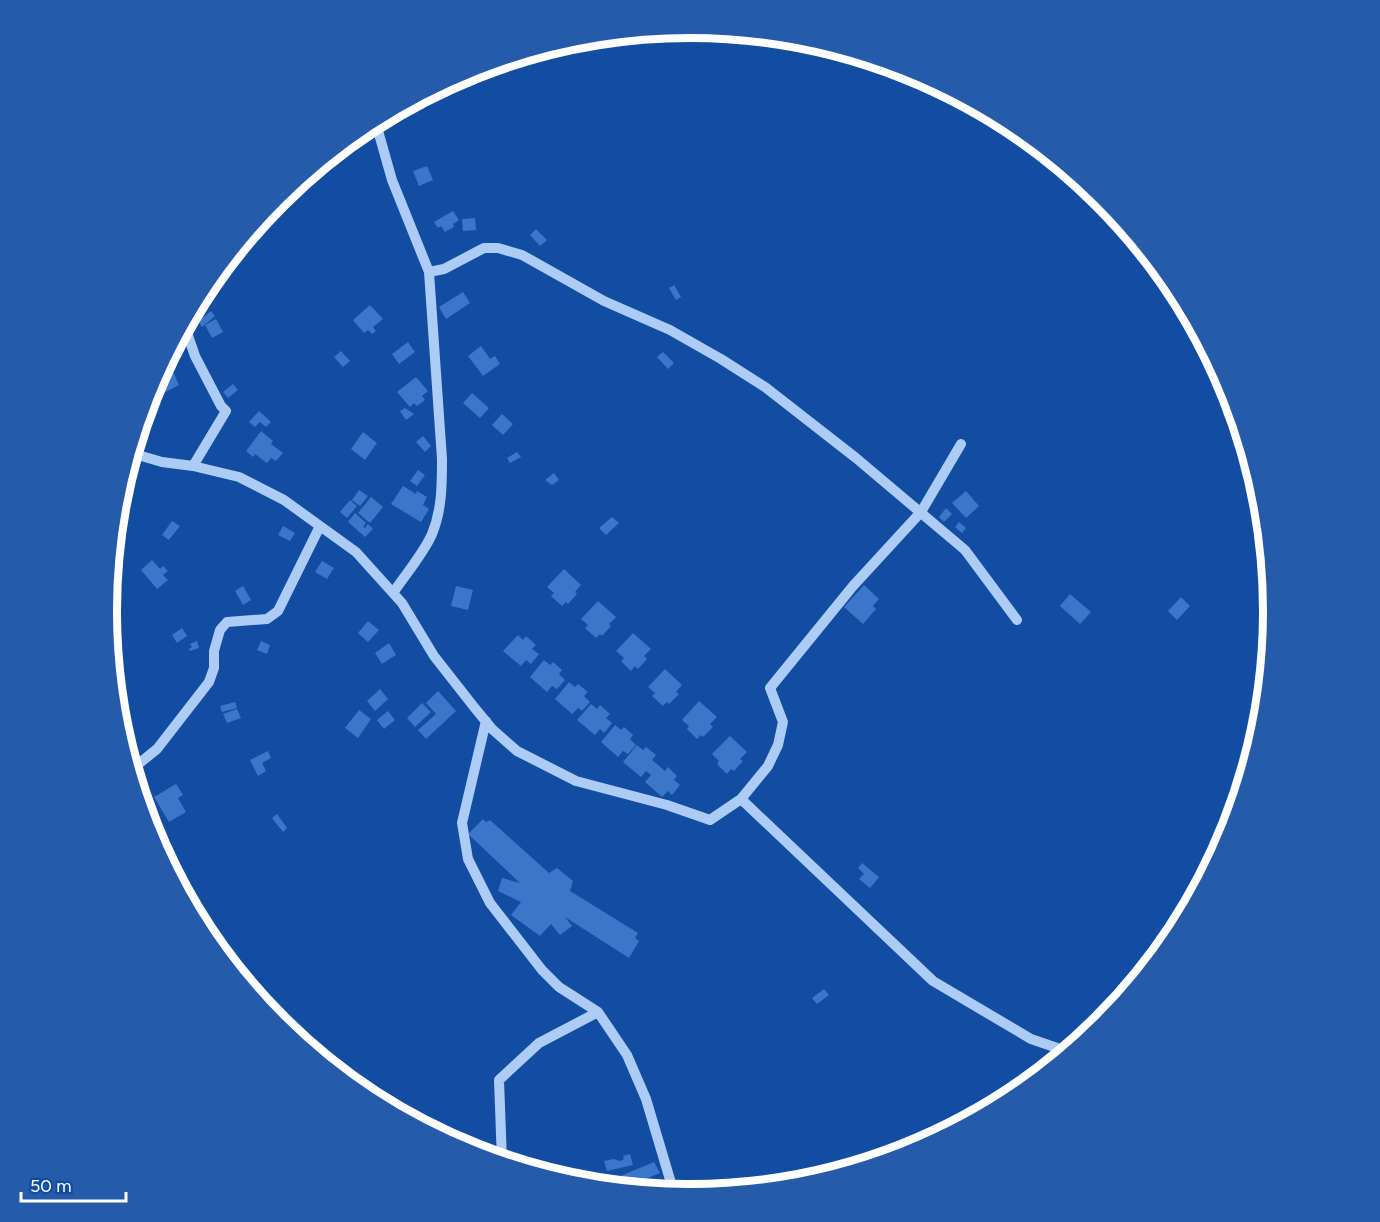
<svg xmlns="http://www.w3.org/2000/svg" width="1380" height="1222" font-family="Figtree,sans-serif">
<rect width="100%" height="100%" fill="#124da2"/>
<!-- building -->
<path fill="#3c76c8" d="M427 166 433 180 419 186 413 171Z
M453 211 459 220 453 224 454 227 445 232 441 226 438 228 434 222Z
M475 218 476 230 463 231 462 219Z
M536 229 547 240 540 246 530 235Z
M674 285 681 297 676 300 669 288Z
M205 286 208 305 193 308 198 298Z
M463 292 470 303 446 319 439 307Z
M370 305 383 319 373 327 376 331 372 334 368 330 364 333 353 320Z
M211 311 215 316 202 327 198 321Z
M216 319 223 332 212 338 205 325Z
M408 342 415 352 399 364 392 354Z
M481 346 490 359 495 356 500 364 483 376 468 356Z
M341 351 350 361 343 367 334 357Z
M663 352 674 363 668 369 657 357Z
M171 367 179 385 154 398 150 389 158 374Z
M416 377 428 391 422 396 425 400 417 406 414 403 410 407 397 392Z
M233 384 238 390 228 398 223 392Z
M472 393 489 408 480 418 463 403Z
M405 408 414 414 406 420 400 411Z
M259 411 271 422 266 427 260 422 255 427 249 422Z
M502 414 513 424 503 435 492 425Z
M261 431 273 441 271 444 283 453 276 461 271 458 267 463 255 454 253 457 246 451Z
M363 432 377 443 365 460 351 449Z
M423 436 431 446 425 452 416 442Z
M517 452 521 457 510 463 507 458Z
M418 470 425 475 417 486 410 481Z
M554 473 559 480 552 485 545 480Z
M403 486 416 494 417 491 427 497 423 505 429 509 421 522 391 504Z
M359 490 368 496 360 506 352 500Z
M966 491 979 506 966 518 952 503Z
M371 497 383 507 370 523 358 513Z
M350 500 357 506 347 518 340 512Z
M946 508 952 514 944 522 939 517Z
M355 513 366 523 363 527 365 528 368 524 373 529 365 537 348 522Z
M612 517 619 523 606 535 599 528Z
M172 521 180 526 169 540 162 535Z
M959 522 966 528 962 533 955 527Z
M283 526 295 533 290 541 278 535Z
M152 560 160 569 163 566 168 571 163 575 168 580 157 589 141 570Z
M322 561 334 568 327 579 315 572Z
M564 569 581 585 575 592 577 594 568 604 566 602 562 606 551 596 554 593 547 587Z
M864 585 879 599 873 606 876 609 863 624 844 607Z
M243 586 251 600 243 605 235 591Z
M456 586 473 590 468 610 451 606Z
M1070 594 1091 612 1080 624 1060 606Z
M1181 597 1190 606 1177 620 1168 611Z
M598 601 616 617 609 624 611 626 602 636 600 634 596 638 585 628 588 625 581 619Z
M368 621 379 630 368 642 358 633Z
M182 628 187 636 177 643 172 635Z
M633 633 651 649 644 656 647 659 638 669 635 666 631 671 621 661 624 658 616 651Z
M518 635 523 640 526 636 536 645 532 649 539 654 531 664 526 660 521 666 503 651Z
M197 641 199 648 190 651 189 649 192 647 190 644Z
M261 641 270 645 267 654 257 650Z
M389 643 396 655 382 664 375 653Z
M544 660 550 665 553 662 562 670 559 674 565 680 557 689 552 686 547 692 530 677Z
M665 669 682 685 676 692 679 694 669 704 667 702 663 706 652 696 655 693 648 687Z
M569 682 575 687 578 684 588 692 584 696 590 702 582 711 578 708 572 714 555 699Z
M380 689 388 699 375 711 367 701Z
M438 691 456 711 426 739 418 730 436 714 426 703Z
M699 701 717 717 710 724 713 727 703 737 701 735 697 739 687 729 689 726 682 720Z
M235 702 237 708 222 712 220 706Z
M422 703 431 712 415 727 407 718Z
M591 704 597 709 600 705 610 714 606 718 612 723 604 733 600 729 595 735 577 720Z
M237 709 241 718 227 723 223 714Z
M359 710 371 719 358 738 345 728Z
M388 711 395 720 384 729 377 720Z
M615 725 621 730 624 727 633 735 630 739 636 745 628 754 623 751 618 757 601 742Z
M730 736 747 752 740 759 743 761 734 771 731 769 727 774 717 764 719 761 712 754Z
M637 745 643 750 646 747 656 755 652 760 665 771 668 767 677 776 674 780 680 785 672 795 668 791 662 797 645 782 651 775 646 771 641 777 623 762Z
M268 751 271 758 262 763 266 771 258 776 250 760Z
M176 784 183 795 178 798 186 812 169 822 154 797Z
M277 814 287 828 283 832 272 818Z
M483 819 486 822 490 820 549 873 557 868 573 881 570 891 638 933 635 938 639 941 629 958 565 917 572 926 560 935 551 924 540 936 511 915 521 902 498 891 502 878 520 883 468 834Z
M862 863 879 877 870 888 859 879 864 874 858 868Z
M824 989 829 995 817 1004 812 998Z
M630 1154 633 1165 607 1171 604 1161 614 1159 620 1161 624 1159 623 1156Z
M654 1162 660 1173 623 1188 596 1186Z"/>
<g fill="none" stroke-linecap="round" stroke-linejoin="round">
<!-- minor -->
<path stroke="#accbf5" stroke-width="10" d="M375 120 392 180 429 272 442 459C442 484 442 510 432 534 424 553 405 575 393 593
M429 272 444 269 484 248H498L522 255 604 301 670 330 721 359 765 387 856 458 965 550 1017 620
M184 324 195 356 221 406 226 411 193 466
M131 453 162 462 193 466 239 477 284 500 356 552 402 603 434 656 474 707 492 729 517 751 576 781 667 805 710 820 741 799 768 766 778 745 783 722 770 688 853 586 921 512 961 444
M486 721 462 823 468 859 490 903 542 970 559 987 598 1012 627 1055 646 1099 674 1193
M131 770 157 749 209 682 214 668V651L220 630 227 622 267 619 278 611 320 526
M741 799 933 981 1031 1039 1069 1052
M502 1161 499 1080 539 1043 598 1012"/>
</g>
<!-- crop -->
<path d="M0 0H1380V1222H0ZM117 611a573 573 0 1 1 1146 0a573 573 0 1 1-1146 0Z" fill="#255ba9" fill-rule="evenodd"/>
<path fill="none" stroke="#fff" stroke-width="8" d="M117 611a573 573 0 1 1 1146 0a573 573 0 1 1-1146 0Z"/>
<!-- scale -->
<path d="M21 1192v9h105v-9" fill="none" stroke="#ffffff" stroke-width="3"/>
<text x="30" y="1192" font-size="18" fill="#ffffff" stroke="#124da2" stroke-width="4.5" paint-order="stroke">50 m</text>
</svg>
